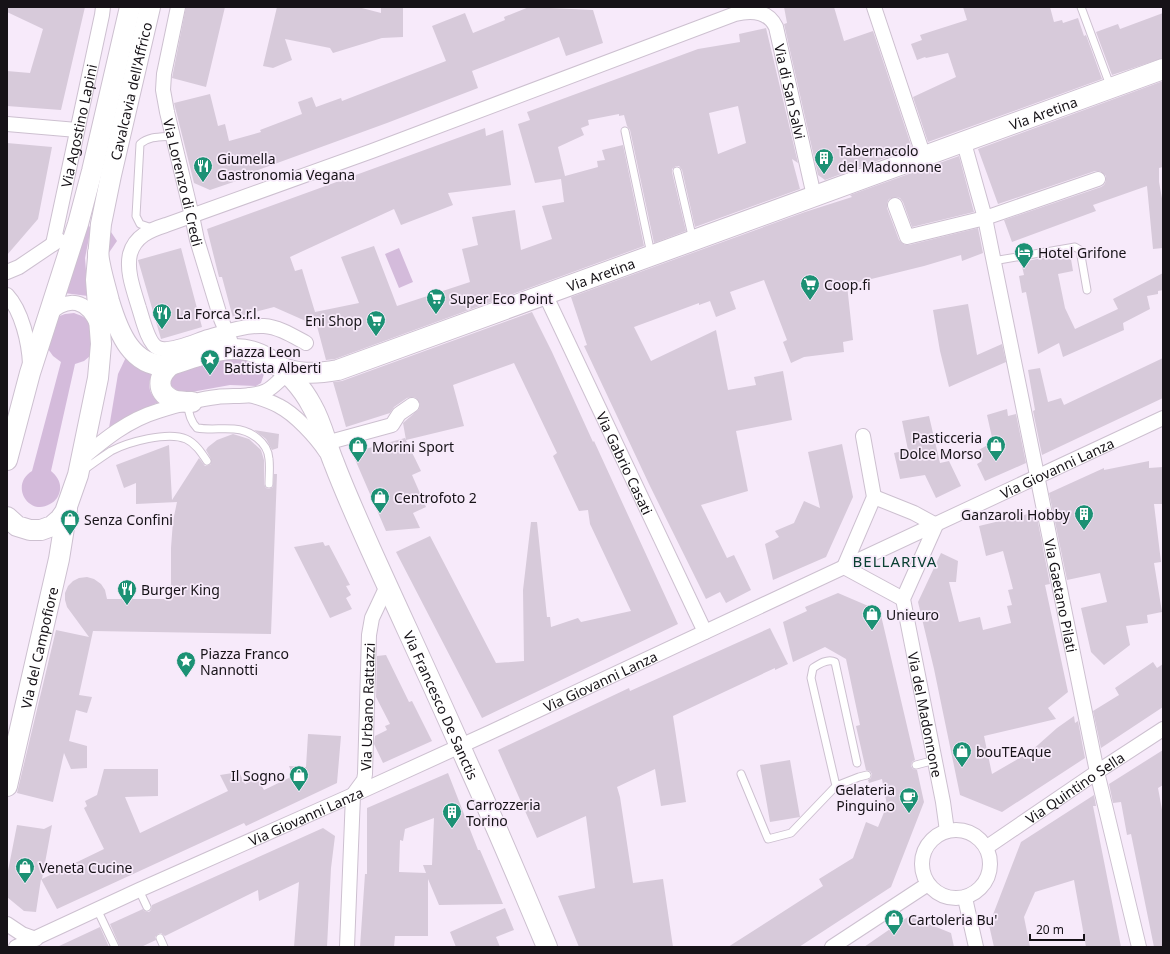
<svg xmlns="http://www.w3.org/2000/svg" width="1170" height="954" font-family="'Noto Sans',sans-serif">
<rect width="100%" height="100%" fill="#f7eafa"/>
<!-- green -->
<path fill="#d4bbdb" d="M86 223 91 228 85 258 88 296 64 293Z
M107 226 117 241 108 254 105 253Z
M399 248 413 282 399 288 385 254Z
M74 313C83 316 88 319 94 326L90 356 84 361 75 364 51 471C57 476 61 482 60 490 59 496 56 501 50 504 29 517 9 485 32 471L61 362 53 356 48 349 57 317 65 314Z
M127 355 153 371C147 384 148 394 159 402L128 416 109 428 118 374Z
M237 355 260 365 264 374 261 383 256 386 230 385 186 393 178 391 170 385V375L174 370Z"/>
<!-- building -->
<path fill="#d7cada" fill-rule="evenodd" d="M7 7H85L61 110 7 106V71L30 73 43 29 7 12Z
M186 7H225L206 87 172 78Z
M277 7H358L381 13V7H403V37L382 38 333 53 330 48 285 39 292 60 273 68 263 66Z
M529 7 593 10 603 43 566 56 559 37 472 71 478 88 387 123 250 173 251 176 210 190 194 183 174 103 210 94 218 126 225 124 229 141 261 132 260 130 302 114 298 102 312 97 316 107 341 98 342 101 446 61 432 26 465 13 473 33 505 20 504 17Z
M784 7H834L844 41 873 31 912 148 825 180 818 175 784 24 787 23Z
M963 7H1050L1054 22 1062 20 1063 23 1078 18 1084 36 1086 35 1102 79 928 142 913 97 956 77 948 53 926 58 925 57 917 60 911 44 922 40 920 35 967 20Z
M1163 13V58L1112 75 1096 32 1118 24 1120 29Z
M766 28 798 163 792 159 800 189 695 227 682 170 679 166H676L672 169V172L686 231 654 243 630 130 627 126 624 115 619 116V114L588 120 589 125 581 128 584 135 558 147 565 176 598 167 597 161 605 160 602 150 623 145 644 246 335 359 326 360 317 326 274 307 233 318 222 277H219L207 229 485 128 486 136 503 130 511 185 448 193 453 205 401 225 394 209 290 257 295 271 302 269 315 312 359 303 341 257 374 246 397 306 470 282 462 249 478 245 472 217 515 210 521 250 552 239 542 206 564 202 561 179 535 183 518 124 530 120 527 112 698 49 740 42 739 34ZM738 106 746 143 718 154 709 113Z
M1163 81V167L1159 168V182L1163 204V248L1153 249 1147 186 1093 205 1096 211 1012 242 1004 220 1101 187 1104 185 1106 181V176L1100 171H1095L998 204 978 149Z
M7 143 52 147 38 219 7 255Z
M959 156 974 212 912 227 903 202 900 198 896 197 889 199 887 203V208L899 240 905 245H909L978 228 983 253 962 261 961 255 924 266 847 285 853 340 843 342 844 352 804 357 791 363 783 342 787 340 764 280 730 292 736 309 716 317 710 301 699 305V303L634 327 651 361 716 330 728 390 756 385 754 377 783 371 792 420 736 431 748 491 701 505 727 558 734 555 751 590 726 603 720 592 706 599 649 484 584 346 587 345 571 297 805 212 852 197 850 195Z
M181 248 202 327 161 339 138 260Z
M1070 253 1073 271 1058 274 1065 308 1075 329 1118 309 1113 299 1163 273V290L1158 291V294L1147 296 1150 309 1123 323 1124 330 1063 357 1059 343 1038 354 1026 292 1022 293 1019 276 1024 275 1021 262Z
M968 304 977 355 1002 344 1006 362 949 387 940 351 933 310Z
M532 312 552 352 593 442 594 441 678 624 482 718 396 552 430 536 496 663 524 661 523 590 531 522H537L547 617H550L551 627 578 618 581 622 631 611 590 524 588 510 579 511 553 456 557 453 514 363 453 385 464 426 406 440 403 423 419 409 420 404 416 398 412 397 407 398 394 407 390 413 346 427 333 382 342 381Z
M1163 358V398L1042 455 1033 411 1035 410 1028 370 1040 368 1048 402 1061 398 1064 405Z
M1007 409 1008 416 1016 414 1026 463 985 481 977 464 982 461 977 451 993 442 987 415Z
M929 416 940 463 949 461 961 486 936 498 925 475 900 479 894 453 908 450 902 421Z
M254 430 279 434 278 448 272 450 266 439Z
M233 434 249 439 261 450 264 460V484L266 488 269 489 273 487 274 474H277L271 634 93 631 79 695 92 697 87 713 76 710 69 741 87 746V768L71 769 64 753 53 802 17 793 56 630 89 637 67 607 65 600V593L68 586 73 581 79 578 87 577 94 579 101 584 105 590 107 599H171V548L173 521 177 502 136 504V483L124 488 116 465 169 445 172 500 199 458 205 466 209 465 211 464V459L206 450 208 447 217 440Z
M405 438 421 471 412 475 426 507 413 513 420 528 386 531 354 457 358 451Z
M842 444 853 497 826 557 773 580 765 544 779 537 775 531 794 523 804 501 820 508 808 452Z
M1149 461V468L1163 467V504H1154L1161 562 1154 563 1162 612 1147 615 1148 623 1126 626 1130 645 1104 665 1091 652 1081 608 1107 602 1100 573 1067 580 1049 493 1104 468V470Z
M1036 512 1050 584 1045 585 1068 692 1048 708 1056 719 984 736 992 774 1030 752 1057 728 1074 716 1075 723 1078 721 1085 758 1002 812 960 795 934 669 918 602 941 553 958 561 956 582H949L959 622 980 617 983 630 1011 623 1007 606 1012 605 1008 590 1013 589 1003 551 986 556 979 526Z
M323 542 325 546 329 545 350 585 346 586 351 595 346 598 352 609 330 618 294 547Z
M838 593 880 611 915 760 912 762 911 766 913 769 917 770 924 802 891 887 799 947H728L823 886 819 879 853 858 866 822 878 827 887 805 882 779 869 783 868 780 871 778 872 774 870 771 866 770 856 726 860 725 846 659 825 647 793 662 783 622 807 611 805 607Z
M770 628 788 664 775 670V668L673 716 686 802 661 806 655 769 617 787 620 797 633 883 663 879 673 947H579L558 896 595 888 586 816 537 838 498 750 629 688 630 691Z
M386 655 409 702 412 701 432 741 383 763 374 744 375 736 387 730 385 726 390 724 376 697 377 656Z
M1153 662 1157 668 1163 664V707L1101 748 1093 711 1119 695 1115 688Z
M308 734 341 736 337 783 265 817 246 826 244 823 57 909 41 879 36 912 24 911 7 897V876L17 825 44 829 52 825 42 879 104 849 84 808 87 806 85 801 97 795 104 769H158V796L125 797 140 833 228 791 220 775 239 772 245 784 257 778 264 790 293 776 289 766 306 767Z
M1163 750V785L1158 788 1163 815V947H1154L1131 834 1127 835 1121 802 1113 803 1109 784Z
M790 760 800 817 770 822 760 765Z
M448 773 478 850H480L503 904 439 905 428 879V936H395L394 947H360L365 874H367V808ZM434 818 432 865H423L426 873 399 872 400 840 403 841 405 829Z
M1094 795 1096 806H1093L1121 947H1086L1074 880 1035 892 1024 917 1030 947H994L989 925 1021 842Z
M323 828 335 836 331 868 327 947H294L299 882 259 901 258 890 165 936 161 933 158 934 155 937 156 940 141 947H120L110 924 143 909 144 911 149 912 151 910 152 905Z
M505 908 514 930 496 937 500 947H456L450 932Z
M909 916 951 933 954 947H864Z
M100 927 109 947H57Z"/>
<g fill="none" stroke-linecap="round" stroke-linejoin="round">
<defs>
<path id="lane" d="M1081 7 1111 88
M625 131 651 254
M677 171 693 240
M152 228 140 224 136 216 140 144C149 136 161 137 173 136
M993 261 1075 247 1080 250 1087 290
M187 403C189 412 190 421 197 428 209 430 222 428 234 429 250 430 268 442 269 459 270 467 269 476 269 484
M84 470C93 463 102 457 111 451 128 442 168 431 186 439 195 443 201 452 207 461
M916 765 935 760
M741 774 768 839 791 833 836 786 859 777 867 775
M836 786 811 678 813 668C819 664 828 658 835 662L857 763
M139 890 147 907
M97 909 115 947
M160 938 164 947"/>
<g id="street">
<path id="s1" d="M178 7 164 74 163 90 167 112 192 216 197 240 221 319 230 340"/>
<path d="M874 7 924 157"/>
<path d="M7 124 77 130"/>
<path id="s2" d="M964 143 985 218 1097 772 1139 947"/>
<path d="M895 205 907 237 985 218 1098 179"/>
<path id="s3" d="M53 244 102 15 103 7"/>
<path d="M7 272 19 267 59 240"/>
<path id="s4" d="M545 294 705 632"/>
<path d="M7 295C22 311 29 343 30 364"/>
<path d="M48 315C69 295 87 300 98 326"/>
<path id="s5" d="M306 343C293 336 279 327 264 326 246 325 225 332 208 337 195 341 170 353 158 348 148 344 142 317 139 308 134 291 126 271 130 254 135 236 150 230 166 225L372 151 735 14C751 10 768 10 776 27L814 196"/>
<path d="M250 395C260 398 270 401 279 406 295 414 316 437 326 452"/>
<path d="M863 436 874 497 844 567 903 599"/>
<path d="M326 443 392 425 399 414 412 405"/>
<path d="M81 459C105 439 128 420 158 411 177 405 198 399 217 397 233 395 251 398 266 391 273 388 280 379 287 374"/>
<path id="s6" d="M874 497 914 513 936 525 903 599 943 802 947 831"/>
<circle cx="956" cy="864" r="34"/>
<path id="s7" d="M987 847 1097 772 1163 729"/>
<path d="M965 898 976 947"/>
<path d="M7 924 22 934 36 939"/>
<path id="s8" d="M16 947 139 890 353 795 491 732 1163 418"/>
<path id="s9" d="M347 947 353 795 364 780 365 774 369 635 372 618 387 586"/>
<path d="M832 947 928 884"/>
</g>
<g id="secondary">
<path id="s10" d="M98 253C100 270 105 285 109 301 118 331 132 370 171 365 203 355 237 338 269 359 287 371 302 387 312 406 322 423 326 444 334 463 345 492 358 521 371 550 403 621 436 691 467 762 495 823 521 885 547 947"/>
<path d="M171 365C157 376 156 392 173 400 179 402 186 402 192 402"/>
<path id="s11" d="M276 365C296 375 316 374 338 370L1163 69"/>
<path d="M7 460 30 373 78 224 92 171 130 7"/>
<path id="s12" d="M7 517 17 526 30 530H41L52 526 60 519 65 512 78 475 98 378 101 344 96 280 101 224 111 175 150 7"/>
<path id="s13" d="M7 786 59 559 67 509"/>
</g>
</defs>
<!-- lane casing -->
<use href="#lane" stroke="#cdc0d0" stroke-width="9"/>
<!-- street casing -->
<use href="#street" stroke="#cdc0d0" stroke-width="16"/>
<!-- secondary casing -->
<use href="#secondary" stroke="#cdc0d0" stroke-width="22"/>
<!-- lane -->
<use href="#lane" stroke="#fff" stroke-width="7"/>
<!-- street -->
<use href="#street" stroke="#fff" stroke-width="14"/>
<!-- secondary -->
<use href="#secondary" stroke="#fff" stroke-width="20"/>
</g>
<!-- icons -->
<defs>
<symbol id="building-pin" viewBox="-11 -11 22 30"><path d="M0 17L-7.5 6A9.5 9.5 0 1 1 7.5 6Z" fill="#1c9174" stroke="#f7eafa"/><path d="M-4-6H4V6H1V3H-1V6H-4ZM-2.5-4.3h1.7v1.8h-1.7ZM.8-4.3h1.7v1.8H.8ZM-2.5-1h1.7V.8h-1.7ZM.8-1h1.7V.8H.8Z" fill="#fff"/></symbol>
<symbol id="restaurant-pin" viewBox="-11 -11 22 30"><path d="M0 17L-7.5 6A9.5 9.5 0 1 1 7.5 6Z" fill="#1c9174" stroke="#f7eafa"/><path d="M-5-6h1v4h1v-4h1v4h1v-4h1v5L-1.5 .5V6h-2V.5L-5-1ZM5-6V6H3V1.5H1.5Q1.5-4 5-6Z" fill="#fff"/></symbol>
<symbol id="hotel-pin" viewBox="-11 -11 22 30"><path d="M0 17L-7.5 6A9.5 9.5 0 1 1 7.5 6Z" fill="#1c9174" stroke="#f7eafa"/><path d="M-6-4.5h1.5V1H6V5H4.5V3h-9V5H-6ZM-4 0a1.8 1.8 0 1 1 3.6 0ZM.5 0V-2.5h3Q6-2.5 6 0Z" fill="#fff"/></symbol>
<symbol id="supermarket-pin" viewBox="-11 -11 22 30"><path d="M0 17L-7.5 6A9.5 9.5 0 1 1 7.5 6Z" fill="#1c9174" stroke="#f7eafa"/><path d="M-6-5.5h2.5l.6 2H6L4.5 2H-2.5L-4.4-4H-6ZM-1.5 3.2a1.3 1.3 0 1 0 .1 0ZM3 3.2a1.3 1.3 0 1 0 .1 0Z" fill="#fff"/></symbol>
<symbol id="sight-pin" viewBox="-11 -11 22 30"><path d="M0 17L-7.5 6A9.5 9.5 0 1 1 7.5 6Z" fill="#1c9174" stroke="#f7eafa"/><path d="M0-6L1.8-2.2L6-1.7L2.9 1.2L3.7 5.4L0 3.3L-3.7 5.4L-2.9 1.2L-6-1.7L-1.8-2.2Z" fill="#fff"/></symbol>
<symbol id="shop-pin" viewBox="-11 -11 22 30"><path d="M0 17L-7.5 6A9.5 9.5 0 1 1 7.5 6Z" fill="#1c9174" stroke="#f7eafa"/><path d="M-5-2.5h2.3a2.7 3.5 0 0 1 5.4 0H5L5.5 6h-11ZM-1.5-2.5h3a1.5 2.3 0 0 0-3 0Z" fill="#fff"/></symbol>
<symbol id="cafe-pin" viewBox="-11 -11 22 30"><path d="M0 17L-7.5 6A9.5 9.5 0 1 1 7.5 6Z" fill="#1c9174" stroke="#f7eafa"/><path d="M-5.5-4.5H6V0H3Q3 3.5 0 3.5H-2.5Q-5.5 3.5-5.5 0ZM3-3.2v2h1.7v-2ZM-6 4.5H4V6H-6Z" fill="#fff"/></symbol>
</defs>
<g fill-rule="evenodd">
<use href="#building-pin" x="813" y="147" width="22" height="30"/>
<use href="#restaurant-pin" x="192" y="155" width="22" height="30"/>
<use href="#hotel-pin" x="1013" y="241" width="22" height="30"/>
<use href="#supermarket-pin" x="799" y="273" width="22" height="30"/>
<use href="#supermarket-pin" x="425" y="287" width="22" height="30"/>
<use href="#restaurant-pin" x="151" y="302" width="22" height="30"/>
<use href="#supermarket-pin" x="365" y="309" width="22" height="30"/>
<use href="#sight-pin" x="199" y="348" width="22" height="30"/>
<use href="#shop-pin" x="985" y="434" width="22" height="30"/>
<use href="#shop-pin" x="347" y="435" width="22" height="30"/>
<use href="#shop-pin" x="369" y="486" width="22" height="30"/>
<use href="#building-pin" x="1073" y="503" width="22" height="30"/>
<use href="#shop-pin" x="59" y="508" width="22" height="30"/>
<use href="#restaurant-pin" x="116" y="578" width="22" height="30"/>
<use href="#shop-pin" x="861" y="603" width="22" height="30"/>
<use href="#sight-pin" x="175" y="650" width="22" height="30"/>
<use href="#shop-pin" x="951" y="740" width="22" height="30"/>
<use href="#shop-pin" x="288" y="764" width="22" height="30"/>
<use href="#cafe-pin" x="898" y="786" width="22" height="30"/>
<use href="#building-pin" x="441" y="801" width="22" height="30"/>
<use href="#shop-pin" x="14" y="856" width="22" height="30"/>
<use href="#shop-pin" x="883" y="908" width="22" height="30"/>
</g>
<g text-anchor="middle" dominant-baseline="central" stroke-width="3.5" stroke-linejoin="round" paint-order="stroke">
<!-- street labels -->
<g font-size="14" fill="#161217" stroke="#f7eafa">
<text stroke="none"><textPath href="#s12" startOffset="498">Cavalcavia dell'Affrico</textPath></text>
<text stroke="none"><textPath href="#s5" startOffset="1024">Via di San Salvi</textPath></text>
<text stroke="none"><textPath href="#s11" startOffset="814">Via Aretina</textPath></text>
<text stroke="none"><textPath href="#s3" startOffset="121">Via Agostino Lapini</textPath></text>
<text stroke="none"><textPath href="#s1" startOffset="179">Via Lorenzo di Credi</textPath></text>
<text stroke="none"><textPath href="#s11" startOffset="343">Via Aretina</textPath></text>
<text stroke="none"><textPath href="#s4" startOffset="187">Via Gabrio Casati</textPath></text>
<text stroke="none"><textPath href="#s8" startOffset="1146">Via Giovanni Lanza</textPath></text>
<text stroke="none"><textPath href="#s2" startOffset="463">Via Gaetano Pilati</textPath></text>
<text stroke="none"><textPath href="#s13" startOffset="142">Via del Campofiore</textPath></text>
<text stroke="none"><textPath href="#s8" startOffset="642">Via Giovanni Lanza</textPath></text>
<text stroke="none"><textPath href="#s10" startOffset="640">Via Francesco De Sanctis</textPath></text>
<text stroke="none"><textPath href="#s9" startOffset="244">Via Urbano Rattazzi</textPath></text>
<text stroke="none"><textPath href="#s6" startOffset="267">Via del Madonnone</textPath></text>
<text stroke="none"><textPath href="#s7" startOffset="106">Via Quintino Sella</textPath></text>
<text stroke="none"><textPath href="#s8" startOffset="318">Via Giovanni Lanza</textPath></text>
</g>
<!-- poi labels -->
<g font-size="14" fill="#161217" stroke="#f7eafa" text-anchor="start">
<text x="838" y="150">Tabernacolo<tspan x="838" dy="16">del Madonnone</tspan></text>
<text x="217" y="158">Giumella<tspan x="217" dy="16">Gastronomia Vegana</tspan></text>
<text x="1038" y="252">Hotel Grifone</text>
<text x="824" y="284">Coop.fi</text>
<text x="450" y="298">Super Eco Point</text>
<text x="176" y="313">La Forca S.r.l.</text>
<text x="362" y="320" text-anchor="end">Eni Shop</text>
<text x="224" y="351">Piazza Leon<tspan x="224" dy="16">Battista Alberti</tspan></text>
<text x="982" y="437" text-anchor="end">Pasticceria<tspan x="982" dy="16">Dolce Morso</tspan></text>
<text x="372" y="446">Morini Sport</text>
<text x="394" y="497">Centrofoto 2</text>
<text x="1070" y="514" text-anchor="end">Ganzaroli Hobby</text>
<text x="84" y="519">Senza Confini</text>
<text x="141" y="589">Burger King</text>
<text x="886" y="614">Unieuro</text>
<text x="200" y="653">Piazza Franco<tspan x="200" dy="16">Nannotti</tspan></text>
<text x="976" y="751">bouTEAque</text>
<text x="285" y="775" text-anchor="end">Il Sogno</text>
<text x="895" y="789" text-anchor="end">Gelateria<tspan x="895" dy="16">Pinguino</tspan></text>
<text x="466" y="804">Carrozzeria<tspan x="466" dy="16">Torino</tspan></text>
<text x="39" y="867">Veneta Cucine</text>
<text x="908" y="919">Cartoleria Bu'</text>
</g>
<!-- neighbourhood labels -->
<g font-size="15" letter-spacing="1" fill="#0a4033" stroke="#f7eafa">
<text x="895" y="561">BELLARIVA</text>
</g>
</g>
<!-- border -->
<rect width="1170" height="954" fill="none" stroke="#161217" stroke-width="16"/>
<!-- scale -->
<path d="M1030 934v6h54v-6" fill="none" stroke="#161217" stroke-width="2"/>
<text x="1036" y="934" font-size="12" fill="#161217" stroke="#f7eafa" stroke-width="3" paint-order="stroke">20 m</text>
</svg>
